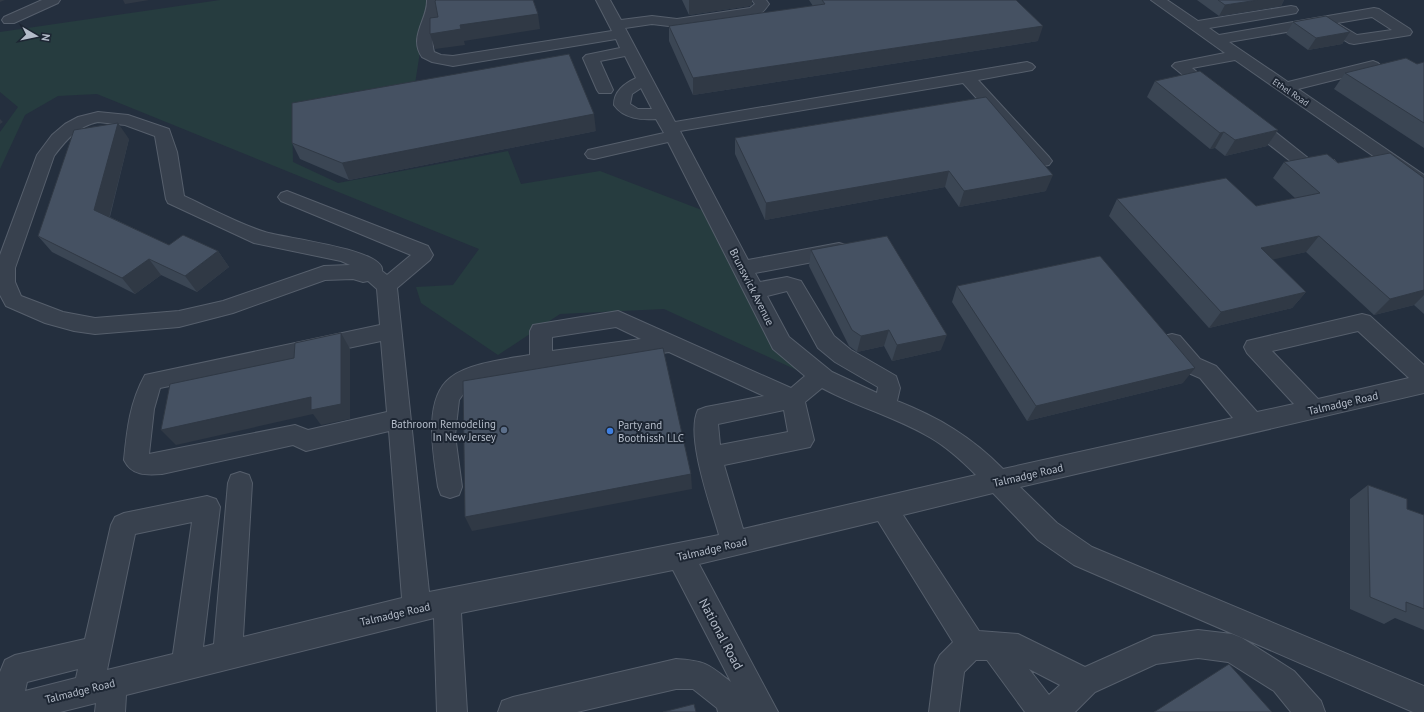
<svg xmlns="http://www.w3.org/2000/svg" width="1424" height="712" font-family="'PT Sans',sans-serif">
<rect width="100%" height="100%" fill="#242f3e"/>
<!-- green -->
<path fill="#263c3f" d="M220 0H428L415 84 292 112 293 162 338 183 508 151 521 184 600 171 707 212 803 373 664 309 560 314 498 355 421 303 416 287 453 285 479 249 97 94 58 96 25 115 0 169V132L18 107 0 92V32Z"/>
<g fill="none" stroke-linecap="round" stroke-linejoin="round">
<defs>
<path id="minor" d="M42 0H60L58 3 14 23H4L2 20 4 17Z
M427 0H441C442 19 428 27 434 52L441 55 453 56 612 31 596 0H610L621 20 652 16 677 19 750 8 755 4 752 0H766L769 4C765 10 761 15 754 16L677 27 652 24 625 28 675 122 1027 62 1032 64 1035 67 1032 70 978 80 1049 157 1052 161 1049 165 1043 166 1037 165 963 83 680 131 748 260 839 243 846 245 849 250 846 255 839 257 755 273 760 282 787 277 801 281 834 336 851 350 896 376 900 388 897 401C938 417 972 437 1003 469L1233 418 1200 378 1184 371 1161 342 1164 336 1172 334 1180 336 1200 359 1216 366 1257 412 1294 404 1247 353 1244 347 1247 341 1362 314 1370 316 1424 365V393L1020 487 1057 523 1092 547 1424 686V712H1413L1074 565 1038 540 993 493 903 515 979 631 1018 634 1085 667 1154 636 1198 630 1232 634 1242 638 1294 671 1321 701 1325 712H1291L1274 691 1228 662 1198 658 1156 664 1095 692 1075 712H1025L987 660H976L964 672 959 712H929L935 665 940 655 953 642 878 521 699 564 778 712H718L717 708 693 689H676L577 712H498L502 701 513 697 676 659C706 661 708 664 731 682L673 570 461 613 467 712H437L434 618 126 695 125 712H95L96 703 60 712H0V672L5 660 15 655 85 639 111 525 115 517 124 513 207 496 216 499 220 507 203 647 214 644 228 483 231 475 240 472 249 475 252 483 243 637 402 598 389 431 306 451 293 445 162 474C146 475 132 476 124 460 127 429 130 402 145 375L380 325 377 289 368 281 363 282 353 279 325 280 233 313 179 327 95 334 74 331 45 323 6 306 0 295V255L37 155 52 135 65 124 78 117 98 112 128 115 169 129 177 152 184 196C210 208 237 223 265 232 282 238 386 249 382 271L387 275 411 255 281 201 278 197 281 193 287 191 428 246 433 255 430 260 397 288 429 592 719 535C711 506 685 436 698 410L706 407 764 396 669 352 541 370 481 383 466 390 459 400 455 435 462 487 459 495 450 498 441 495 438 487C434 457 422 400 450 378 468 363 507 359 530 355V331L533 325 618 311 791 388 805 376 773 349 668 142 594 159 588 158 585 154 588 150 664 133 656 119C641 120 624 119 614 105 614 91 624 84 636 78L625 56 600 61 613 90 611 93H599L597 90 583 58 586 55 620 48 616 39 453 66 432 62 422 57C408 37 428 19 427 0ZM641 88 652 109H638L630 104 632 94ZM98 122 125 125 155 136 166 199 168 203 254 243 341 261 350 265 324 266 223 301 179 311 95 318 63 312 21 296 15 282V268L54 156C66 140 78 126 98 122ZM787 291 818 348 835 362 878 387 877 393 832 372 789 337 767 296ZM616 327 641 339 552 351V337ZM1358 331 1409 378 1318 399 1272 351ZM381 341 387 412 308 430 295 425 149 454 154 409 160 388ZM822 388C857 407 896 417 931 438 948 448 962 461 976 475L743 529 724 465 810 447 814 440 805 402ZM784 410 788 432 720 445 718 424ZM192 522 173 654 107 670 135 534ZM78 669 76 678 25 691 27 682ZM1029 669 1060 685 1049 695Z
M1151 0H1167L1198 21 1291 6 1296 7 1298 10 1296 13 1291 14 1209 28 1219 35 1374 8 1379 9 1410 29 1412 32 1410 35 1354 44 1349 43 1321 26 1229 42 1288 82 1373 61 1378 63 1381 66 1378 69 1298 89 1424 175V189L1418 187 1235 60 1192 68 1220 91 1218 94 1212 96 1206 94 1172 66 1175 63 1225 53ZM1372 17 1392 30 1357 35 1337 23Z
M1249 115 1255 116 1308 158 1334 160 1337 164 1334 168 1328 169 1298 167 1243 124 1241 120 1243 116Z"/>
</defs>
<!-- minor casing -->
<use href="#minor" stroke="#565f6c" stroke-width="2"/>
<!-- minor -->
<use href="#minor" fill="#38414e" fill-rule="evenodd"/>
</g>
<!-- wall -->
<path fill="#3b4654" d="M682 0H752V4L750 6 689 15Z
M809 0H1016L1038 41 693 95 669 41V26L813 6Z
M1197 0H1284L1281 6 1219 16Z
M1293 22 1350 32 1342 44 1308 50 1286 34Z
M1424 62V148L1334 89 1345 73 1417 64Z
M1155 81 1278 130 1267 146 1225 156 1215 148 1210 149 1147 97Z
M986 97 1046 191 959 207 945 187 765 220 735 154V138Z
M596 131 349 180 300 159 292 143Z
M129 139 110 217 169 245 218 251 229 267 197 292 161 275 135 294 52 252 38 236Z
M1284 162 1338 163 1424 178V314L1414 305 1374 315 1306 252 1272 259 1306 292 1292 308 1209 328 1109 216 1117 199 1256 206 1295 198 1273 178Z
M811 250 941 350 892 361 884 346 857 352 849 346 809 266Z
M957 286 1183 383 1027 421 952 302Z
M1368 485 1407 509 1424 515V630L1395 618 1384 624 1350 609V499Z"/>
<!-- shaded-wall -->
<path fill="#303945" d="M0 0H5L0 2Z
M123 0H149L125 4Z
M689 0H752V4L750 6 689 15Z
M1258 0H1284L1281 6 1219 16 1225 5Z
M538 14 540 29 464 41 465 45 435 49 430 34 460 25Z
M1043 26 1038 41 693 95V78Z
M1350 32 1342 44 1308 50 1316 38Z
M594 114 596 131 349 180 342 163Z
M0 119 3 122 0 124Z
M118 123 129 139 107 226 94 210Z
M1278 130 1267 146 1225 156 1235 140Z
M1224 132 1215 148 1210 149 1220 133Z
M949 171 945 187 765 220 766 203Z
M1053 175 1046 191 959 207 964 191Z
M1319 236 1306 252 1249 265 1261 248Z
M218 251 229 267 197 292 185 276Z
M149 259 161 275 135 294 122 278Z
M1424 290V295L1414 305 1374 315 1390 299Z
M1306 292 1292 308 1209 328 1221 312Z
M889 330 884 346 857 352 861 336Z
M341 333 350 349V419L321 425 313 414 176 445 161 430 311 397Z
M947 335 941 350 892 361 897 345Z
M1195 368 1183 383 1027 421 1036 406Z
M691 474 692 489 472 531 465 517Z"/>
<!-- building -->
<path fill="#455162" stroke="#303945" d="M436 0H533L538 14 460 25 461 29 430 34V18L438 17 435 1Z
M822 0H1016L1043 26 693 78 669 26 825 4Z
M1218 0H1258L1225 5Z
M1326 16 1350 32 1316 38 1293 22Z
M569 54 594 114 342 163 292 143V103Z
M1406 58 1417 64 1424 62V123L1345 73Z
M1200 71 1278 130 1235 140 1224 132 1220 133 1155 81Z
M986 97 1053 175 964 191 949 171 766 203 735 138Z
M118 123 94 210 169 245 183 235 218 251 185 276 149 259 122 278 38 236 74 130Z
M1390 153 1424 178V290L1390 299 1319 236 1261 248 1306 292 1221 312 1117 199 1226 178 1256 206 1320 193 1284 162 1327 154 1338 163Z
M887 236 947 335 897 345 889 330 861 336 852 330 811 250Z
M1100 256 1195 368 1036 406 957 286Z
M341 333V404L311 410V397L161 430 170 384 294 358 295 343Z
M663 348 691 474 465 517 463 381Z
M1368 485 1407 499V509L1424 515V609L1406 602V612L1370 597Z
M1229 664 1272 712H1154Z
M694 704 696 712H663Z"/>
<!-- markers -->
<circle fill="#5c6f8a" stroke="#1d2633" stroke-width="1.5" cx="504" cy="430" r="4"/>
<circle fill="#3f7fe0" stroke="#1d2633" stroke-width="1.5" cx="610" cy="431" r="4"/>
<g text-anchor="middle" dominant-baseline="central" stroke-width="4" stroke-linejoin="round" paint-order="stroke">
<!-- far-street labels -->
<g font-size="9" fill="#b4bcc9" stroke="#1d2633">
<text transform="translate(1291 92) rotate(34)">Ethel Road</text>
</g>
<!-- street labels -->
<g font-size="11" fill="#b4bcc9" stroke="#1d2633">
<text transform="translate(752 287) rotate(63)">Brunswick Avenue</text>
<text transform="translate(1343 403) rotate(-13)">Talmadge Road</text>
<text transform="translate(1028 475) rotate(-13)">Talmadge Road</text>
<text transform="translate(712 549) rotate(-13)">Talmadge Road</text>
<text transform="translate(395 614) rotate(-13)">Talmadge Road</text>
<text transform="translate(80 691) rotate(-14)">Talmadge Road</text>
</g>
<!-- poi labels -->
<g font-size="11" fill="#b4bcc9" stroke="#1d2633" text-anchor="end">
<text x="496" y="424">Bathroom Remodeling<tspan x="496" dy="13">In New Jersey</tspan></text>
<text x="618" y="425" text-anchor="start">Party and<tspan x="618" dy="13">Boothissh LLC</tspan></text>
</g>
<!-- near-street labels -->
<g font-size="13" fill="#b4bcc9" stroke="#1d2633">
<text transform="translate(721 634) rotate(62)">National Road</text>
</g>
</g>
<!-- north arrow -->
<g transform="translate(36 36) rotate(99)" stroke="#1d2633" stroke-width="3" paint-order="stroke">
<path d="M0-3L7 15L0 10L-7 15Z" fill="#b4bcc9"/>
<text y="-6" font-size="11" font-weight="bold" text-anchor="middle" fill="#b4bcc9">N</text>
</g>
</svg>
